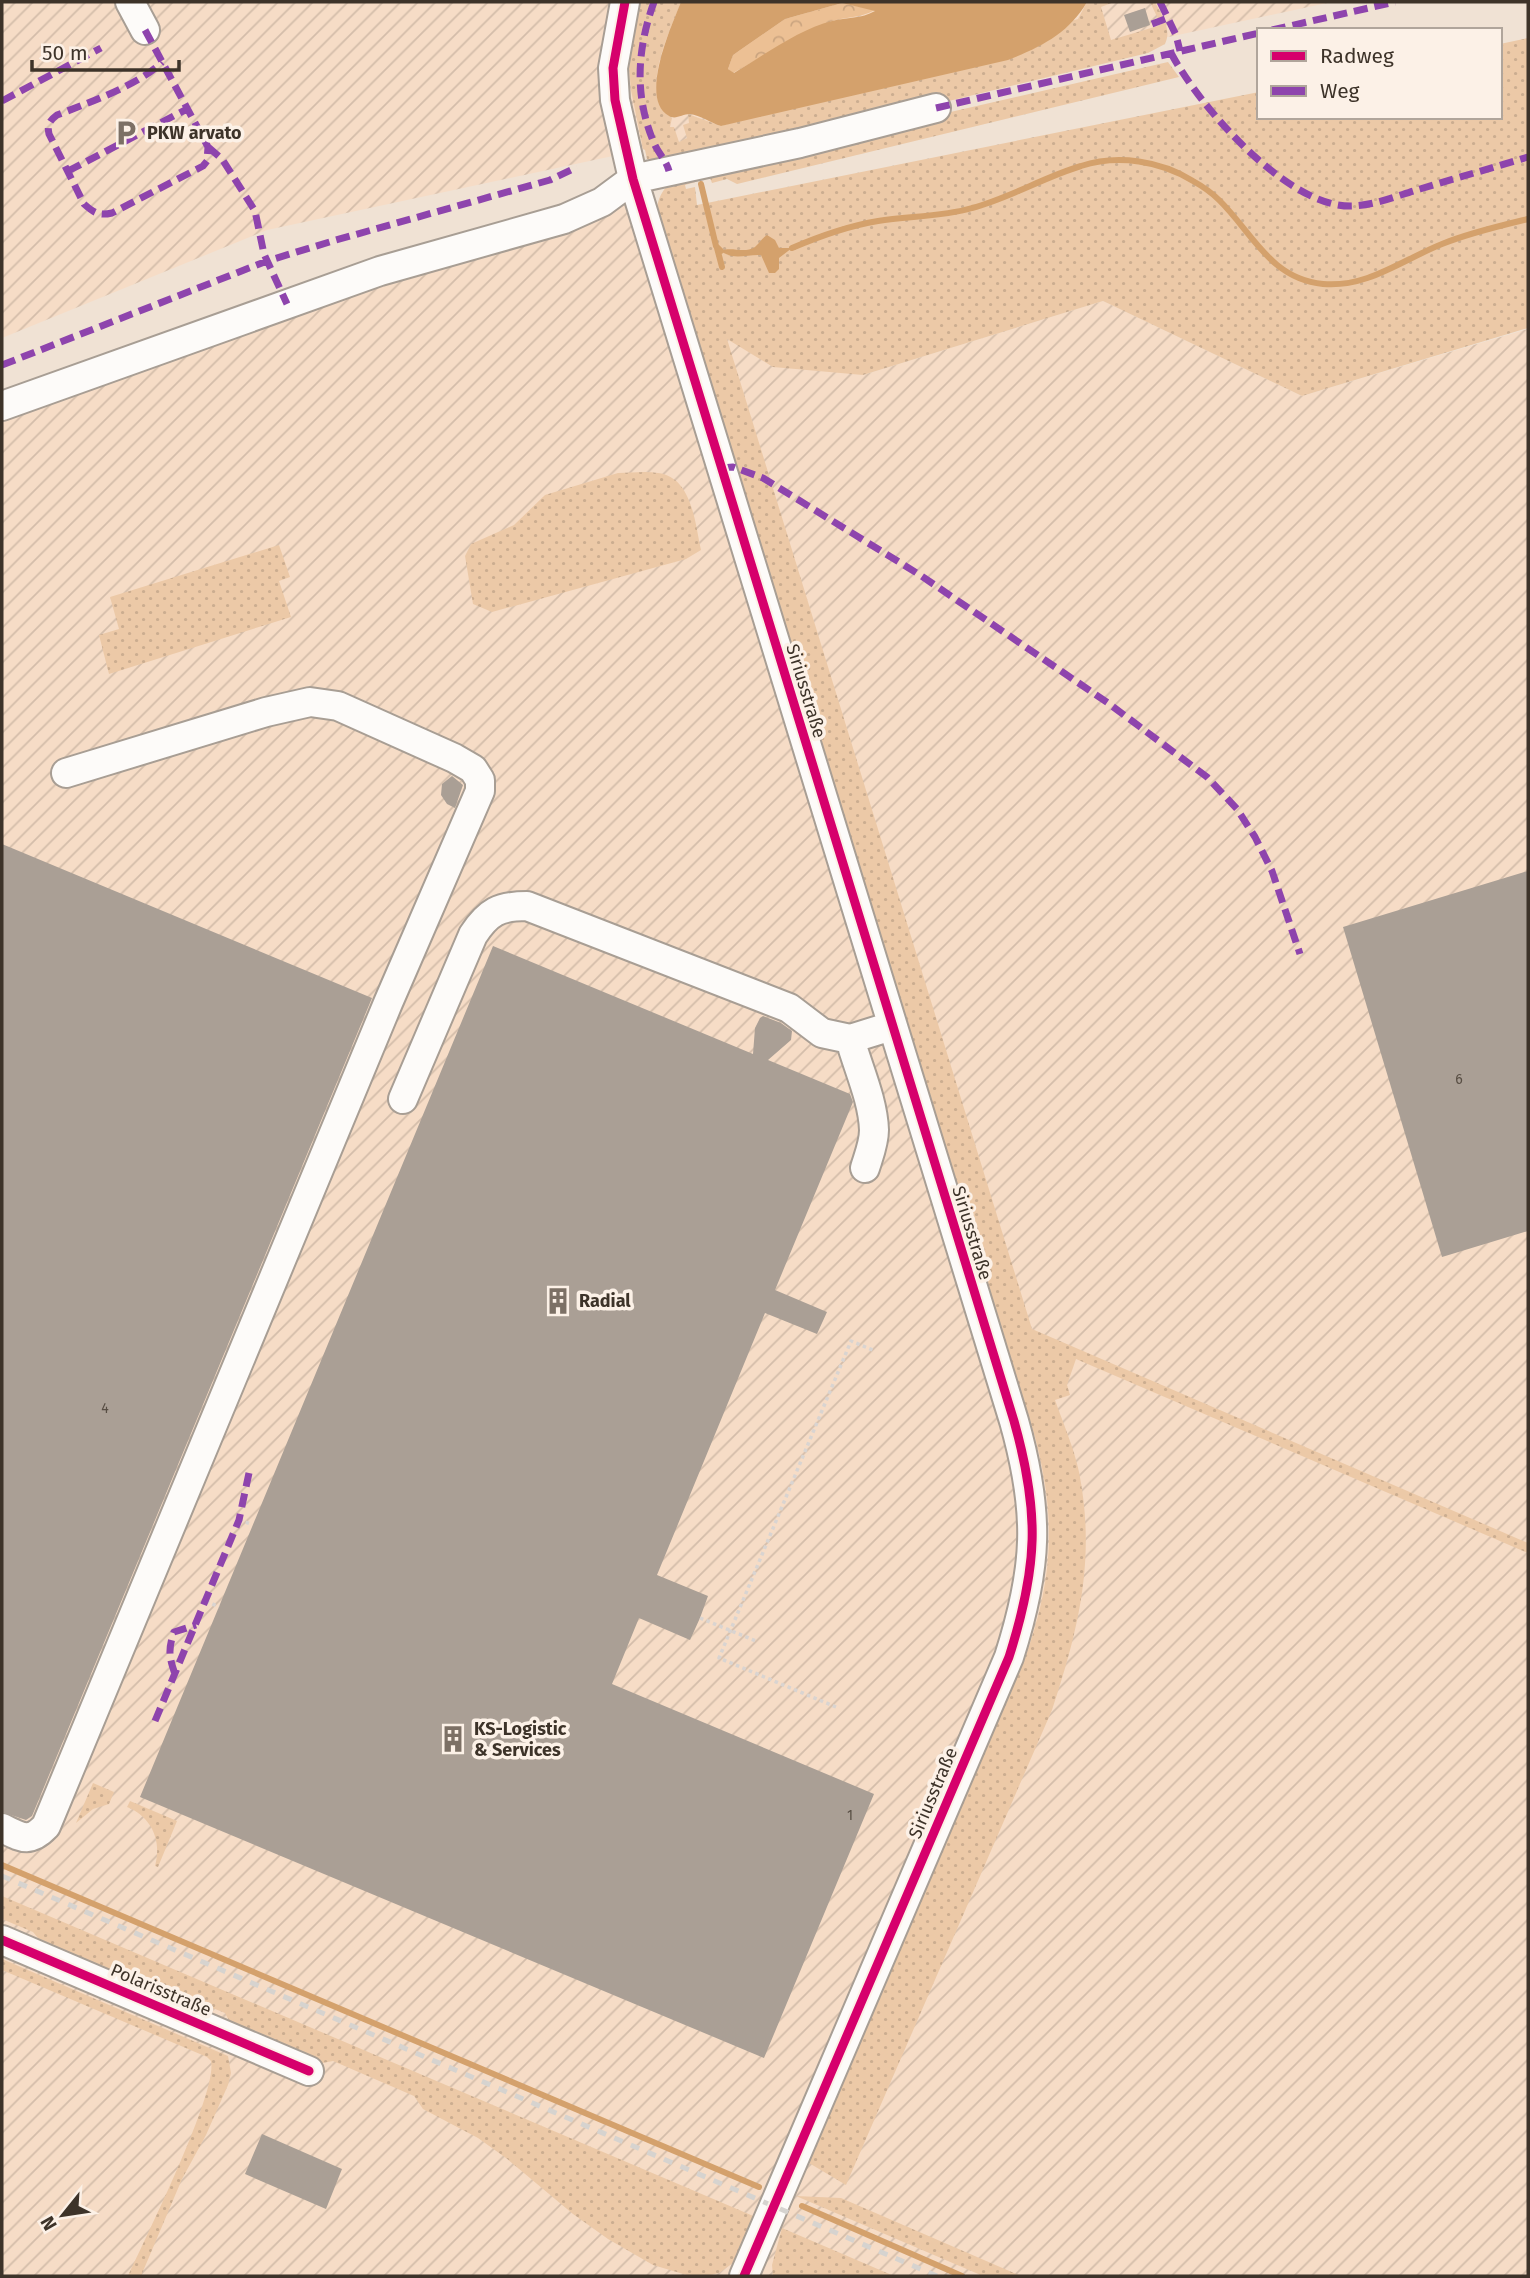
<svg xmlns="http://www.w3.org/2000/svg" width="1530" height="2278" font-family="'Fira Sans',sans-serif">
<defs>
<pattern id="industrial-furrows" width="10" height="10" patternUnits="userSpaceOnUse" patternTransform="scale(1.75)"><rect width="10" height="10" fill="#f6dcc6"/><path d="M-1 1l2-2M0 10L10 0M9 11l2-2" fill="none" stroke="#d4bdaa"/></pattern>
<pattern id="grass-dots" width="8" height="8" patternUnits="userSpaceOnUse" patternTransform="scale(1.75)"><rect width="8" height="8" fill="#ecc9a7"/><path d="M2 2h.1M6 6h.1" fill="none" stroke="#cbad90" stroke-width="1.8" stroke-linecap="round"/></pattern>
<pattern id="forest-crowns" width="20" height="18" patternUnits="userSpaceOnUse" patternTransform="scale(1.75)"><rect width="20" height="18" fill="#ecc094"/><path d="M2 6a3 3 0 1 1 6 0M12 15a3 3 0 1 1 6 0" fill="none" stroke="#cba580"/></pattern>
</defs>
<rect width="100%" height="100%" fill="#f0e2d4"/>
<!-- industrial -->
<path fill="url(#industrial-furrows)" d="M2 2H1332L267 230 2 338Z
M651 184 700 346 726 338 863 375 1103 301 1302 396 1528 329V2276H2V397Z"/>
<!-- grass -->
<path fill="url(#grass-dots)" d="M637 2H681C670 32 637 95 672 118L670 127H674L679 142 687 138 683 125 689 123 688 114 721 126 1078 19 1087 2H1114L1101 7 1111 40 1161 25 1150 2H1155C1162 16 1172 29 1165 44L1148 53 808 135 652 162 647 159 645 150 643 149 631 90 629 68Z
M1528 38V328L1302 396 1103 301 863 375 773 367 727 339 1032 1329 1528 1543V1553L1076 1359 1067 1385 1070 1395 1055 1400C1063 1423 1074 1448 1079 1472 1096 1558 1079 1628 1052 1710L846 2185 809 2163 1024 1661C1053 1580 1057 1521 1035 1437L657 209C658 193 667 187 676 175L1168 62 1179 77 737 184 727 179 712 183 710 178 685 185 686 189 695 187 697 205 1259 92V117H1500V44Z
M618 473C631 473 645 471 658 473 692 477 695 523 701 550L686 559 492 612 473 604 465 556 471 544 514 525 545 495Z
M279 545 290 577 279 581 291 617 109 674 99 635 119 629 110 597Z
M93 1783 114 1792 109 1804 93 1809 76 1823Z
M130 1801 177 1821 158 1867 155 1866C162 1841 152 1817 127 1807Z
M2 1896 758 2218 745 2248 733 2263 719 2273 706 2276H690L653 2265 608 2239 573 2214 506 2158 478 2138 423 2109 414 2096 333 2061 317 2064 232 2026 225 2013 143 1980 128 1982 44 1945 33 1932 2 1919Z
M2 1959 228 2056 231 2073 228 2085 206 2135 182 2179 141 2276H128C145 2239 218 2092 211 2061L207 2057 2 1970Z
M796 2196 841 2198 1021 2276H983Z
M782 2228 894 2276H773L772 2265Z"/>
<!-- forest -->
<path fill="url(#forest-crowns)" d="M842 3 875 10C860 19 843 16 827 23 794 36 764 56 733 73L728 69 733 55 785 19Z"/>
<!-- water -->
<path fill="#d4a16c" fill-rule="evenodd" d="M681 2H1087C1069 33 1041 47 1008 60L721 126C711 123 700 115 690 114 682 114 676 120 669 116 638 99 672 25 681 2ZM842 3 875 11C861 19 847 17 832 21 799 29 763 56 734 73L728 69 733 55 785 19Z
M767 235 775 240 779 248H792L779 258V269L775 273H769L761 255C747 254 734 261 721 251 731 246 744 254 755 247 759 244 762 238 767 235Z"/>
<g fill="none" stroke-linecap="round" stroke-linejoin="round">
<!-- stream -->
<path stroke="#d4a16c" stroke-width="6" d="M701 184 716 246 721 251
M717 248 722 267
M792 248C820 236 848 226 878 221 909 216 942 217 972 208 1010 198 1044 177 1081 166 1118 154 1161 161 1193 181 1202 186 1212 193 1219 200 1252 232 1270 279 1323 284 1367 288 1402 260 1442 244 1469 233 1499 226 1528 219
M2 1865 759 2187
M802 2206 962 2276"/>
</g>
<!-- building -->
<path fill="#aa9f95" d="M1145 8 1150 25 1130 32 1124 15Z
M452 776 463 785 455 808 447 804 441 795 442 784Z
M2 844 372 998 32 1816 26 1820 2 1812Z
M1528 871V1231L1442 1257 1343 927Z
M493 946 753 1054 755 1028 760 1018 763 1016 781 1023 792 1031 791 1040 768 1060 850 1094 853 1102 775 1290 827 1312 817 1334 765 1313 657 1575 708 1596 700 1618 690 1640 639 1618 612 1684 874 1794 764 2058 140 1797Z
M262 2134 342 2169 326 2209 245 2174Z"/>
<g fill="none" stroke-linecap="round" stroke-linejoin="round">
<defs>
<path id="minor" d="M130 2 145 30
M625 2 613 68 615 100 633 179 1014 1421C1040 1513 1038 1566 1009 1657L744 2276
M2 406 380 271 564 219 602 202 633 179 800 143 936 108
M850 1039C858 1068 873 1100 874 1130 874 1143 869 1155 865 1168
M403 1099 473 935C488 912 499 906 527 906L789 1008 822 1033 850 1039 892 1026
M2 1828C21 1837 29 1844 46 1826L388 1003 480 791V780L473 769 454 758 338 706 310 702 266 712 66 773
M2 1940 309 2071"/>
</defs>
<!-- minor casing -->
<use href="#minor" stroke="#a89e94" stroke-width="32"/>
<!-- path -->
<path stroke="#d9d4d1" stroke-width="3.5" stroke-dasharray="3.5 3.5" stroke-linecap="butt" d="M239 1520 251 1524
M206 1601 219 1607
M700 1618 756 1641
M836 1707 719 1658 851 1341 875 1351"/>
<!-- minor -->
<use href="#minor" stroke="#fdfbf9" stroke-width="28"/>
<!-- rail -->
<path stroke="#d6d3cf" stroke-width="5" stroke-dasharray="9 9" stroke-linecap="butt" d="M2 1876 937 2276"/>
<!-- quiet -->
<path stroke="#8e44ad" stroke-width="7" stroke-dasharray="14 7" stroke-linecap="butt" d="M654 2C637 49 634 96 654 143 658 153 666 160 669 171
M1160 2 1176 35 1180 51
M1152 24 1168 18
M145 30 208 147 207 161 203 166 112 213C99 216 94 213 84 204L49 134C47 125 49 121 57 115 88 103 139 85 162 62
M1272 30 1395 2
M1171 53C1199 106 1288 209 1353 206 1376 205 1399 195 1420 189 1456 178 1492 168 1528 157
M2 101 101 48
M936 108 1259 33
M208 147 222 159 255 211 264 254 287 304
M68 171 187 109
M2 365 267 261 336 240 550 180 577 167
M721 468 733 467 763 478 920 575 1108 703 1207 777 1237 809 1255 837 1272 871 1300 954
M175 1674C169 1657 168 1649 174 1632L196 1625
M155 1721 239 1520 249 1473"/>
<defs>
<path id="cycleway" d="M625 2 613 68 615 100 633 179 1014 1421C1040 1513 1038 1566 1009 1657L744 2276
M2 1940 309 2071"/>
</defs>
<!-- cycleway casing -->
<use href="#cycleway" stroke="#fcf1e7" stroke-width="13"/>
<!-- cycleway -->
<use href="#cycleway" stroke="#d6006c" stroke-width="9"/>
</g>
<!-- icons -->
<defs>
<symbol id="parking-bare" viewBox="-9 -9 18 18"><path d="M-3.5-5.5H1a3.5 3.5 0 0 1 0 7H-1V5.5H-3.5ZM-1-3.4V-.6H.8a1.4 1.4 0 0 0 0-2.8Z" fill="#7c7065" stroke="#fcf1e7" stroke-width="2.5" paint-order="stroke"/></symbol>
<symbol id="building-bare" viewBox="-9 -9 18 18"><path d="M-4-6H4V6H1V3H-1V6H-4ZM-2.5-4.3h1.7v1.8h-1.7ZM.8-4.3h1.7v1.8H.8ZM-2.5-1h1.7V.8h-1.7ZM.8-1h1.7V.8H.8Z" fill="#7c7065" stroke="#fcf1e7" stroke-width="2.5" paint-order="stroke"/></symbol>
</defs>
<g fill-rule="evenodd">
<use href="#parking-bare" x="107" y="114" width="38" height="38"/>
<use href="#building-bare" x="539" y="1282" width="38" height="38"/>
<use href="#building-bare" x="434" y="1720" width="38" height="38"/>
</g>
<g text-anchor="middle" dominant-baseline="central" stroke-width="7" stroke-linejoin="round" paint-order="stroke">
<!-- number labels -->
<g font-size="14" fill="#584e44">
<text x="1459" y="1079">6</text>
<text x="105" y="1408">4</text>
<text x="850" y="1815">1</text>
</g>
<!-- poi labels -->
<g font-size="18" font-weight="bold" fill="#3d3329" stroke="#fcf1e7" text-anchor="start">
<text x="147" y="133">PKW arvato</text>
<text x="579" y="1301">Radial</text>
<text x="474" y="1729">KS-Logistic<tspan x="474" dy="21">&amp; Services</tspan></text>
</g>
<!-- street labels -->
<g font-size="18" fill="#3d3329" stroke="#fcf1e7">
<text transform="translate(806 691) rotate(73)">Siriusstraße</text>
<text transform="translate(972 1233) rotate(73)">Siriusstraße</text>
<text transform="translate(933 1793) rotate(-67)">Siriusstraße</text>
<text transform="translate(161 1990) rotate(23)">Polarisstraße</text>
</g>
</g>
<!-- border -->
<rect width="1530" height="2278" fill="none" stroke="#3d3329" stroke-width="7"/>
<!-- legend -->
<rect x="1257" y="28" width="245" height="91" fill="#fcf1e7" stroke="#b0a59b" stroke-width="2"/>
<rect x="1271" y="51" width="35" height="10" fill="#d6006c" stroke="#b0a59b" stroke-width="2"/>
<text x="1320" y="63" font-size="21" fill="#3d3329">Radweg</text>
<rect x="1271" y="86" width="35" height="10" fill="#8e44ad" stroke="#b0a59b" stroke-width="2"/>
<text x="1320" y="98" font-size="21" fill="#3d3329">Weg</text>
<!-- north arrow -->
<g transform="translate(63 2215) rotate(240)" stroke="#fcf1e7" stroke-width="5" paint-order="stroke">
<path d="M0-5L12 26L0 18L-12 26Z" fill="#3d3329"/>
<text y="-10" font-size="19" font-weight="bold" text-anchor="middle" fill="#3d3329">N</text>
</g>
<!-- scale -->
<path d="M32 60v10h147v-10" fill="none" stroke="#3d3329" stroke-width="3.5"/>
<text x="42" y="60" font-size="21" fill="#3d3329" stroke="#fcf1e7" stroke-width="5" paint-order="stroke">50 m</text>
</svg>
